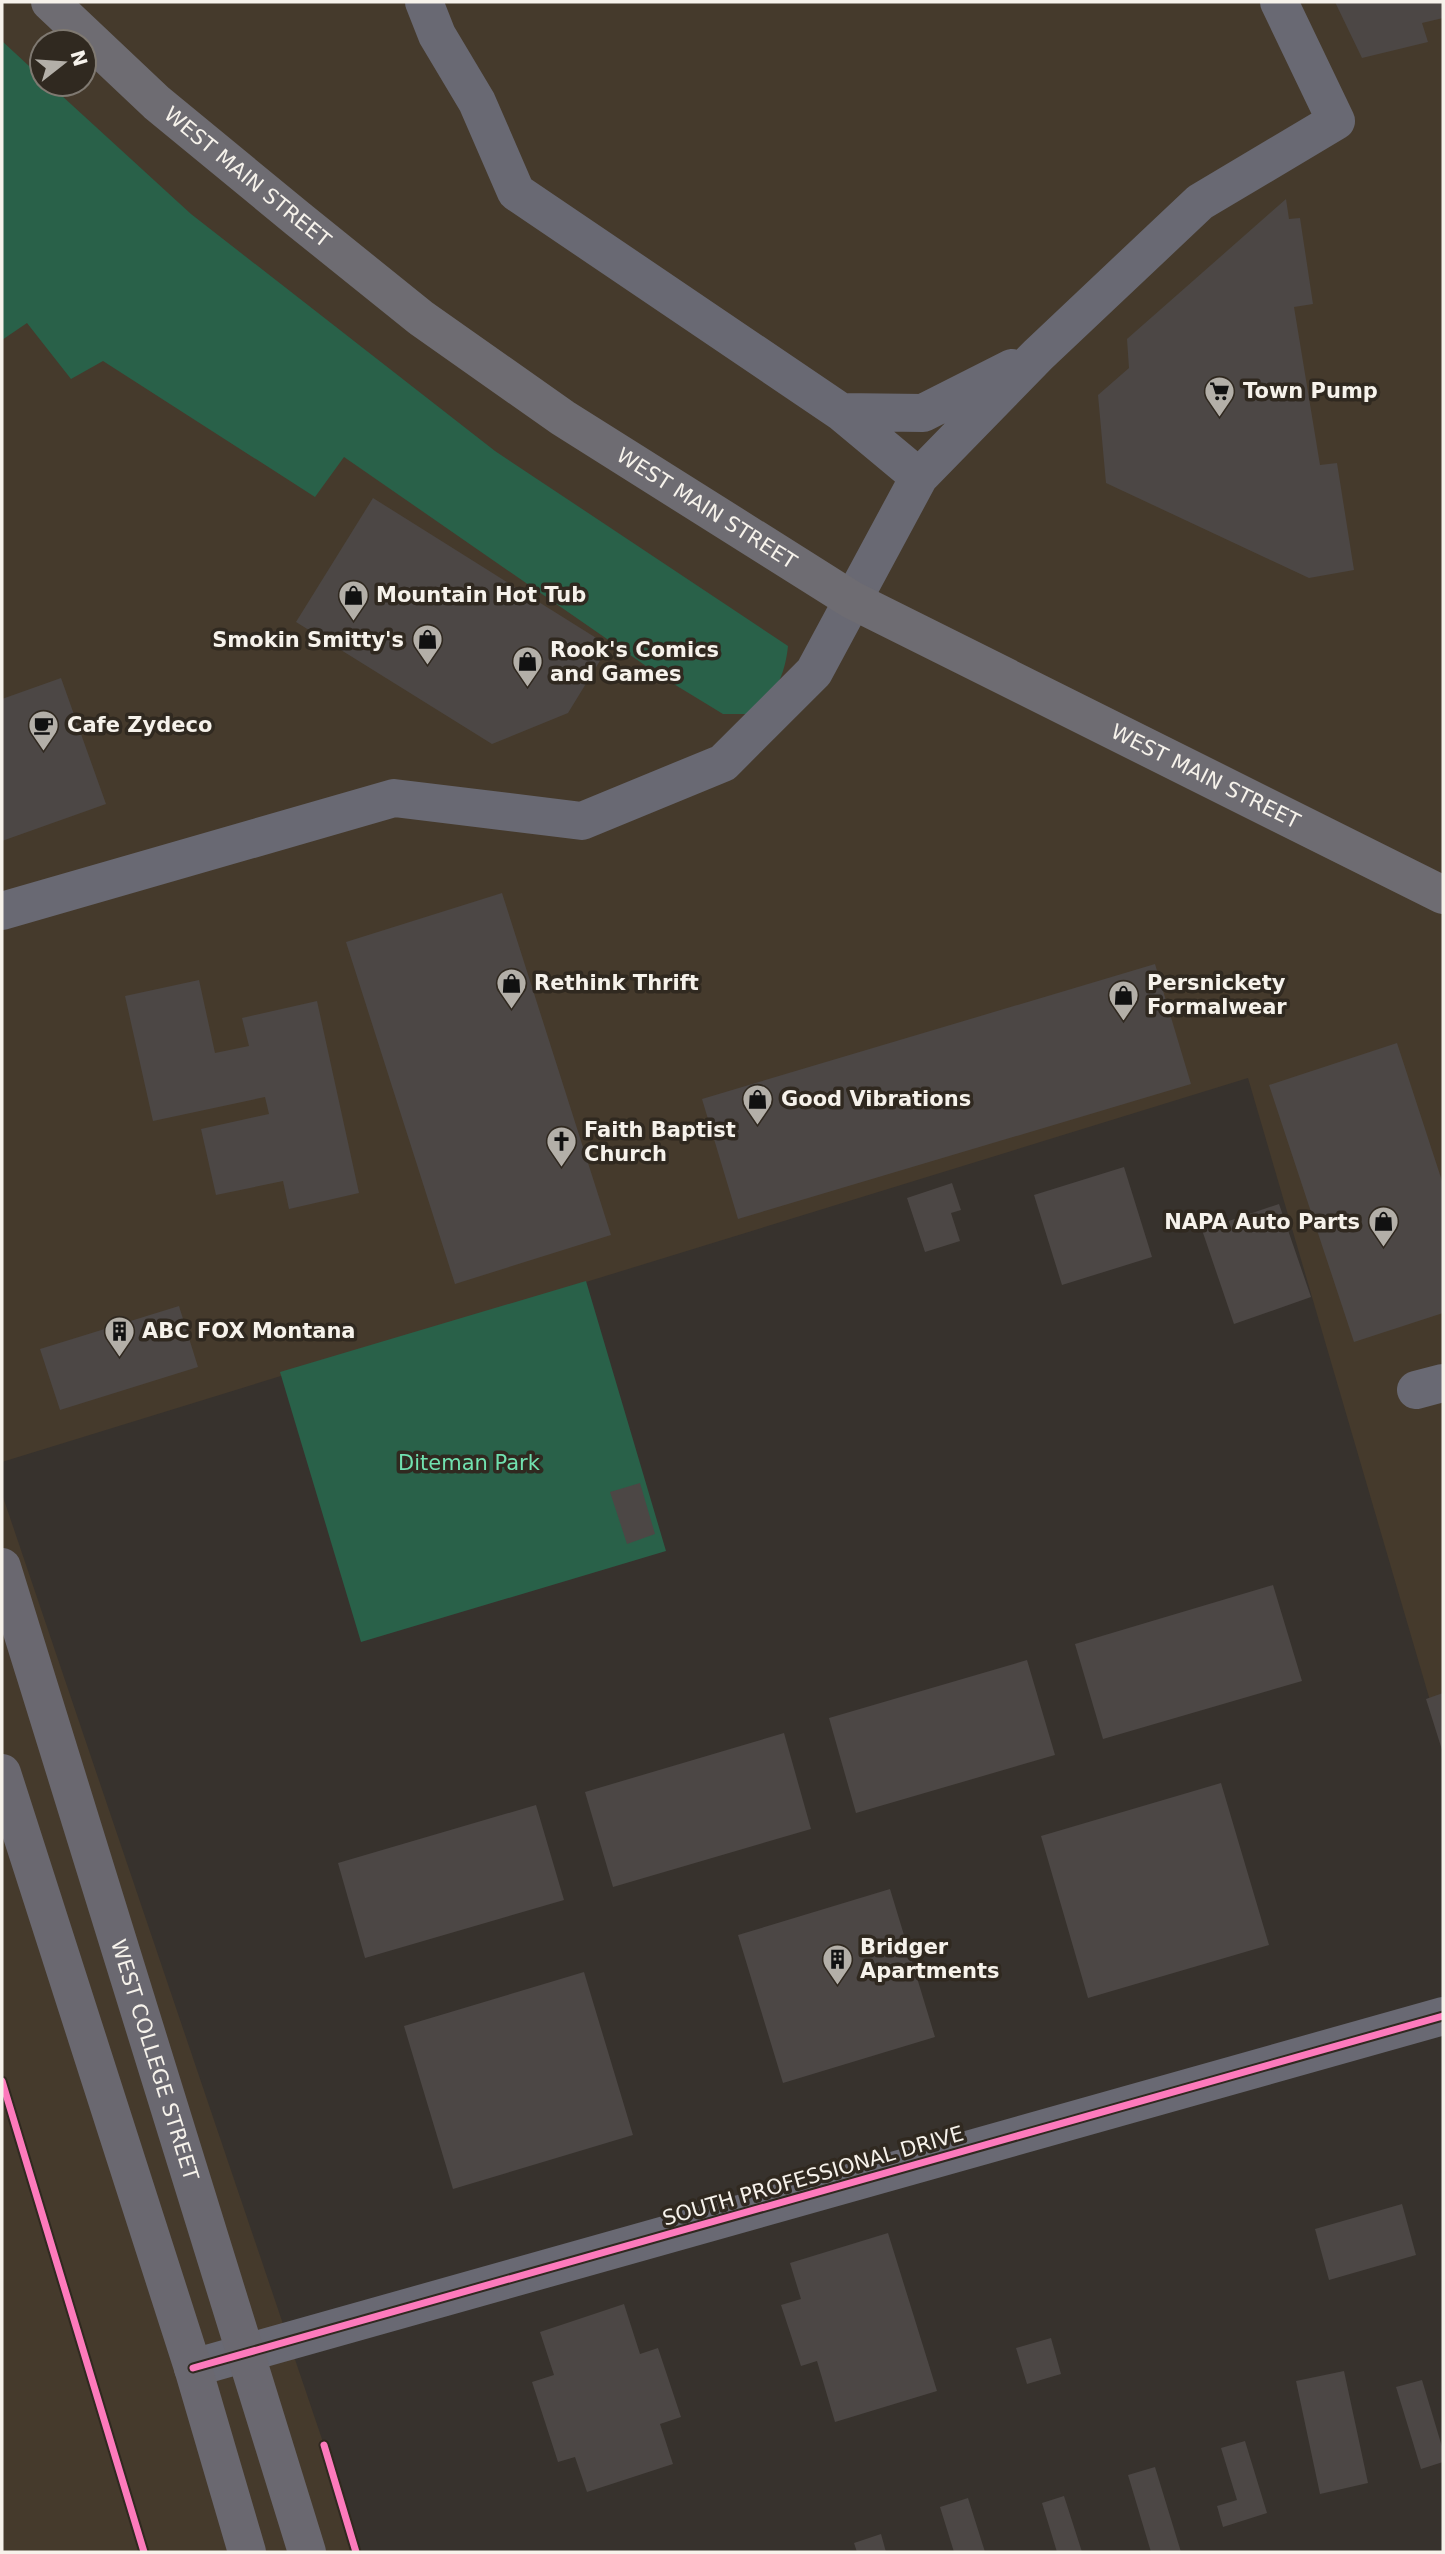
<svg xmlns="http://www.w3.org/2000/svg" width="1445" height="2554" font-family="'DejaVu Sans',sans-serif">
<rect width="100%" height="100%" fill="#37322d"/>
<!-- built -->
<path fill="#453a2c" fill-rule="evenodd" d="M2 2H1443V1745L1248 1078 2 1462ZM42 42H84V84H42Z
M2 1494 324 2445 358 2552H2Z"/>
<!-- green -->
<path fill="#296149" d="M2 41 42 78V84H49L191 214 495 451 788 646C785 675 776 691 758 714H723L659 675 344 457 315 497 103 361 71 379 27 323 2 340Z
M586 1281 666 1551 361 1642 280 1372Z"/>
<!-- building -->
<path fill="#4c4745" d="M1335 2H1443V18L1422 23 1428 42 1362 58Z
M1286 199 1289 219 1300 218 1313 304 1294 307 1320 465 1337 463 1354 570 1309 578 1106 483 1098 395 1129 368 1127 339Z
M373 498 609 646 568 713 492 744 296 622Z
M61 678 106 804 2 841V699Z
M502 893 611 1235 455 1284 346 942Z
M1155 964 1191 1084 738 1219 702 1099Z
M199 980 215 1053 249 1046 242 1018 317 1001 359 1193 289 1209 283 1181 216 1195 201 1129 269 1114 265 1097 153 1121 125 996Z
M1397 1043 1443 1184V1313L1354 1342 1269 1085Z
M1124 1167 1152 1257 1062 1285 1034 1195Z
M952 1183 961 1210 951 1213 960 1241 925 1252 907 1198Z
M1279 1204 1311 1297 1234 1324 1202 1230Z
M179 1306 198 1367 60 1410 40 1349Z
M640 1483 655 1534 627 1544 610 1492Z
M1273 1585 1302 1681 1103 1739 1075 1644Z
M1027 1660 1055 1755 856 1813 829 1718Z
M1443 1693V1753L1426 1699Z
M784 1733 811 1829 613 1887 585 1792Z
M1221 1783 1269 1945 1088 1998 1041 1836Z
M536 1805 564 1900 365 1958 338 1863Z
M890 1889 935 2037 783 2083 738 1935Z
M584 1972 633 2135 453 2189 404 2026Z
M1402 2204 1416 2255 1329 2280 1315 2229Z
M888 2233 937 2391 835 2422 817 2361 801 2366 781 2305 801 2299 790 2263Z
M624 2304 640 2354 658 2348 681 2417 660 2424 673 2464 587 2492 575 2457 558 2462 532 2382 554 2375 540 2332Z
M1051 2338 1061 2374 1027 2384 1016 2348Z
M1344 2371 1368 2483 1320 2494 1296 2381Z
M1422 2380 1443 2450V2462L1421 2469 1396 2387Z
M1245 2441 1267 2513 1223 2527 1217 2506 1237 2500 1221 2448Z
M1155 2467 1181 2552H1151L1128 2475Z
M1064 2496 1082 2552H1057L1042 2503Z
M968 2498 985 2552H954L940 2507Z
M881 2534 886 2552H857L854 2543Z"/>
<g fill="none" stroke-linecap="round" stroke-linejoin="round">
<!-- minor -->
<path stroke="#696973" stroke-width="38" d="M424 2 437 35 477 102 516 192 841 412 919 477
M841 412 923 413 1012 368
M2 911 394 798 582 821 723 763 814 672 919 477 1038 355 1200 202 1336 121 1279 2
M1416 1390 1443 1383
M193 2368 1443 2016"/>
<!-- major -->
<g stroke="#6a6870" stroke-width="38">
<path id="s1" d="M2 1567 307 2552"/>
<path d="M2 1773 193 2368 247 2552"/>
</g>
<!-- highway -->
<path stroke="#6e6c72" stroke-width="38" id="s2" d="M50 2 157 103 298 219 421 318 563 418 852 600 1443 895"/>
<defs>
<path id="cycleway" d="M2 2081 144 2552
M193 2368 1443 2016
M324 2445 356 2552"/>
</defs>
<!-- cycleway casing -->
<use href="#cycleway" stroke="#302920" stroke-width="11"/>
<!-- cycleway -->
<use href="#cycleway" stroke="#fd7abc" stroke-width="7"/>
</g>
<!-- icons -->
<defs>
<symbol id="supermarket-pin" viewBox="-11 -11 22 30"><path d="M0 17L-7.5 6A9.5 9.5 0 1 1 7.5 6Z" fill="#b3afa8" stroke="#302920"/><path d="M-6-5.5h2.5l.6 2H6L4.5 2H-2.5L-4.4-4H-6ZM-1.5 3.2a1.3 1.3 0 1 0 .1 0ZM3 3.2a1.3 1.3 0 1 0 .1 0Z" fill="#111"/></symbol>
<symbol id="shop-pin" viewBox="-11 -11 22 30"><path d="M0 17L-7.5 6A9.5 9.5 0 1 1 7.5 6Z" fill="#b3afa8" stroke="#302920"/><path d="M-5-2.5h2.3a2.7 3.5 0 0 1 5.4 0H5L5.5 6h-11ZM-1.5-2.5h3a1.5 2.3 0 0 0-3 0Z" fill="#111"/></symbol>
<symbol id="cafe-pin" viewBox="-11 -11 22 30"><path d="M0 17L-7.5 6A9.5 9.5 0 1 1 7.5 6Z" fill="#b3afa8" stroke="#302920"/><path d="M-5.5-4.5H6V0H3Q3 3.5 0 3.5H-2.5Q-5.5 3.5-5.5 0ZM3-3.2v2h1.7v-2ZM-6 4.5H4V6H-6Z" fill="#111"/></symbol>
<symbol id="church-pin" viewBox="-11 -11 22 30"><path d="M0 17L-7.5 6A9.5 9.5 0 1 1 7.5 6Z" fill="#b3afa8" stroke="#302920"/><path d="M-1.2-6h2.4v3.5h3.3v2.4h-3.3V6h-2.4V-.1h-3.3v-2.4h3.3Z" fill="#111"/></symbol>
<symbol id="building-pin" viewBox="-11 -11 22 30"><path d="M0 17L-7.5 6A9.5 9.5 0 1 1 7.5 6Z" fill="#b3afa8" stroke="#302920"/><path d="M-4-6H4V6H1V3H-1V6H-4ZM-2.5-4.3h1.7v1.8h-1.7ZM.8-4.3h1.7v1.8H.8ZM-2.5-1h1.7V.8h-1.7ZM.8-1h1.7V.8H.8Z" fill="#111"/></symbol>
</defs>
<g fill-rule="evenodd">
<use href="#supermarket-pin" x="1202" y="374" width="35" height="47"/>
<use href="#shop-pin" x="336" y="578" width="35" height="47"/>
<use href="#shop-pin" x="410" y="622" width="35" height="47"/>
<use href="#shop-pin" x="510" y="644" width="35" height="47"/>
<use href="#cafe-pin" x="26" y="708" width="35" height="47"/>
<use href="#shop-pin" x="494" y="966" width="35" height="47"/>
<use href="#shop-pin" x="1106" y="978" width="35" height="47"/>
<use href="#shop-pin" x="740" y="1082" width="35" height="47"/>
<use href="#church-pin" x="544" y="1124" width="35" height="47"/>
<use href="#shop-pin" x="1366" y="1204" width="35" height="47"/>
<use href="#building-pin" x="102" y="1314" width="35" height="47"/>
<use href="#building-pin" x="820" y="1942" width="35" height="47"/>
</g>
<g text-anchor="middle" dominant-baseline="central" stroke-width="7" stroke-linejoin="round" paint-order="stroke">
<!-- street labels -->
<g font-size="21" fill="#f6f2eb" stroke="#302920">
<text stroke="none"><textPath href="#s2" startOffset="264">WEST MAIN STREET</textPath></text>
<text stroke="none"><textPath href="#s2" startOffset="831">WEST MAIN STREET</textPath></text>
<text stroke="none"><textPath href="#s2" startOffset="1398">WEST MAIN STREET</textPath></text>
<text stroke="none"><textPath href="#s1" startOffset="516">WEST COLLEGE STREET</textPath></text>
<text transform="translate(813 2176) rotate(-16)">SOUTH PROFESSIONAL DRIVE</text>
</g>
<!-- poi labels -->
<g font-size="21" font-weight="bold" fill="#f6f2eb" stroke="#302920" text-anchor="start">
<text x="1243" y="391">Town Pump</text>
<text x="376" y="595">Mountain Hot Tub</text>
<text x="404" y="640" text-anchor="end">Smokin Smitty's</text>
<text x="550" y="650">Rook's Comics<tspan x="550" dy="24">and Games</tspan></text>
<text x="67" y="725">Cafe Zydeco</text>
<text x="534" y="983">Rethink Thrift</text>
<text x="1147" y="983">Persnickety<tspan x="1147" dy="24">Formalwear</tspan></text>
<text x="781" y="1099">Good Vibrations</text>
<text x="584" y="1130">Faith Baptist<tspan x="584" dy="24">Church</tspan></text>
<text x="1360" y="1222" text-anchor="end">NAPA Auto Parts</text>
<text x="142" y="1331">ABC FOX Montana</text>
<text x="860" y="1947">Bridger<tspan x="860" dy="24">Apartments</tspan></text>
</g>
<!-- park labels -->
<g font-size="21" fill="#71e2b0" stroke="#302920">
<text x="469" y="1463">Diteman Park</text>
</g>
</g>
<!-- border -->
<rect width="1445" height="2554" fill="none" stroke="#f6f2eb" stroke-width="7"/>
<!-- north arrow -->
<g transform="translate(63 63) rotate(73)"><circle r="33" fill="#302920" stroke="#7f7971" stroke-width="2"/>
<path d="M0-5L12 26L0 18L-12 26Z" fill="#b3afa8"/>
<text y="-10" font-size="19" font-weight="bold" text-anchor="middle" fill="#f6f2eb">N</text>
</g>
</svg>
